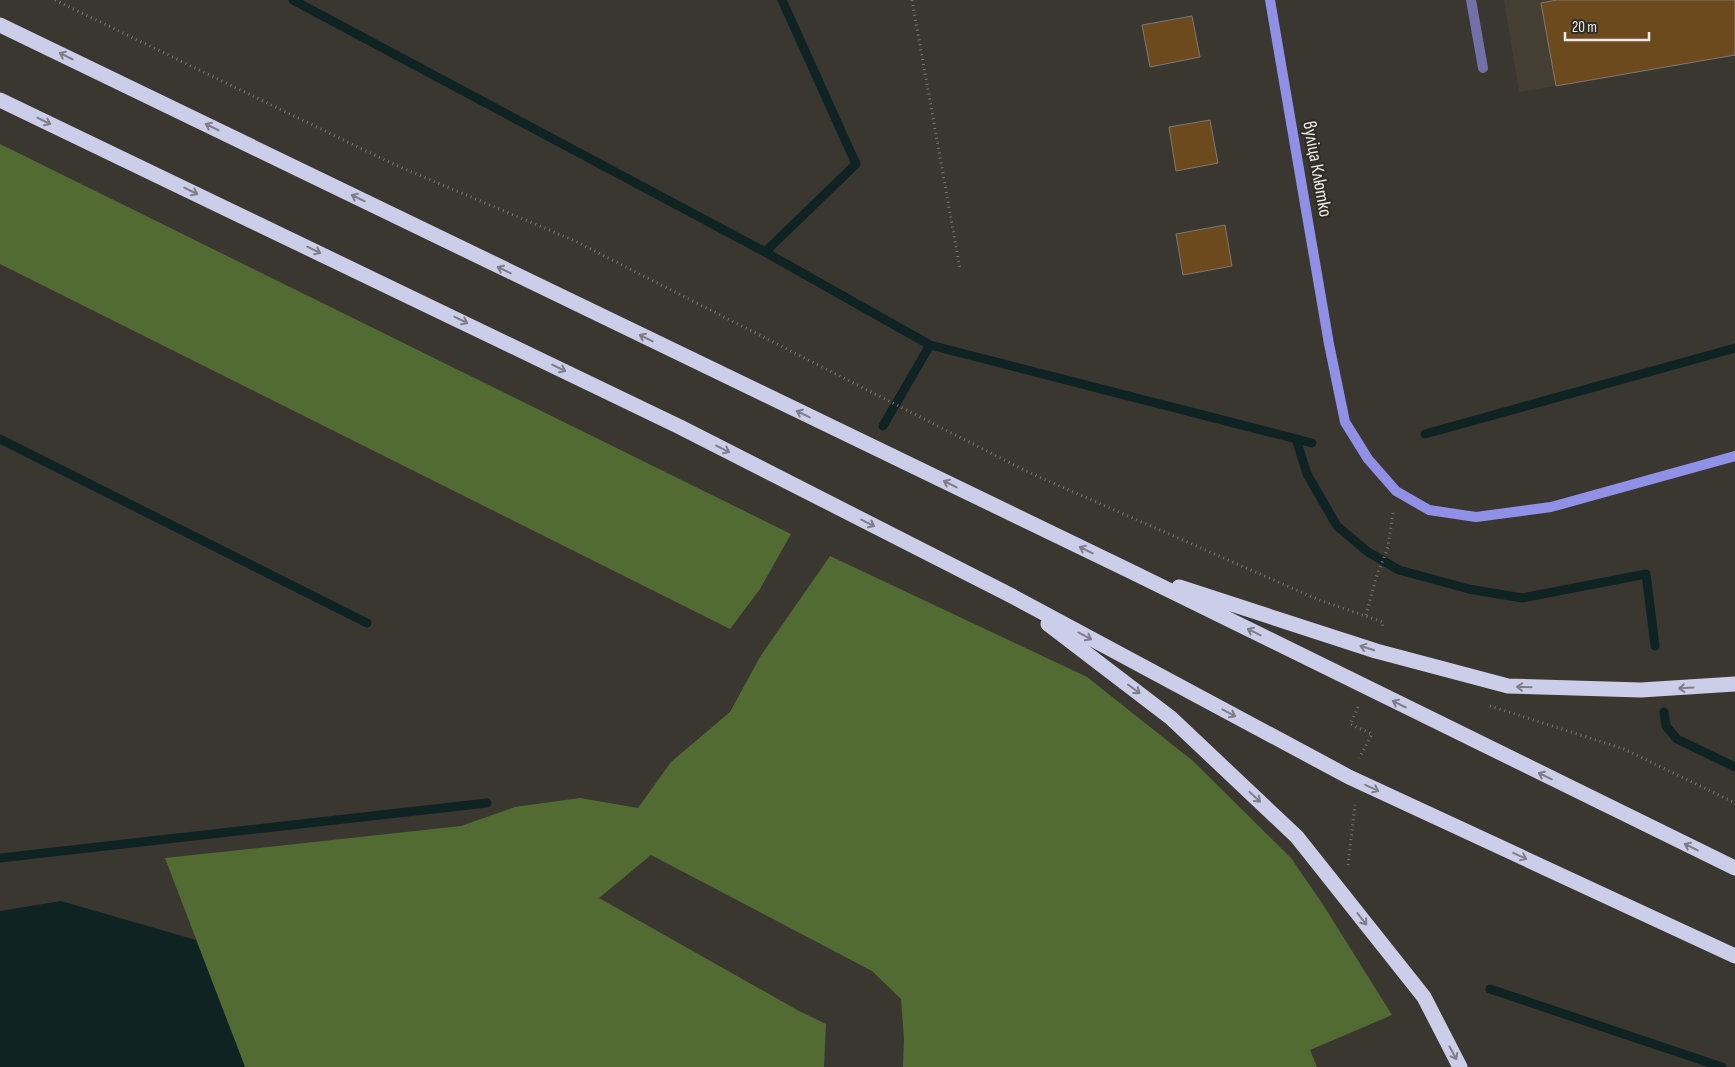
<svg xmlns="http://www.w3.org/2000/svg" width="1735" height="1067" font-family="'Sofia Sans Condensed',sans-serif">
<rect width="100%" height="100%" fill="#3a3731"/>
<!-- built -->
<path fill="#453f33" d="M1504 0H1735V55L1519 92Z"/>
<!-- green -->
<path fill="#526b33" d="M0 144 791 534 760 589 730 629 0 264Z
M830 556 1087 677 1193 761 1291 858 1322 903 1392 1015 1310 1050 1317 1067H903L904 1039 901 999 872 971 651 855 599 898 799 1011 826 1024 824 1067H245L165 858 461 826 515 807 580 798 638 808 671 762 730 712 760 657Z"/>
<!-- water -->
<path fill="#102323" d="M61 901 196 940 245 1067H0V911Z"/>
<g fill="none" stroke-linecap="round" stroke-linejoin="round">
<!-- stream -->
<path stroke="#102323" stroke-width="9" d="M293 0 765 252 930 345 1312 443
M765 252 856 164 782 0
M883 426 930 345
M1425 434 1735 348
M0 439 367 623
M1296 439 1307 474 1337 526 1368 552 1399 570 1469 589 1522 598 1646 574 1655 646
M1664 712 1666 726 1677 739 1735 767
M0 858 487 803
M1490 989 1722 1067"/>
</g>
<!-- building -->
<path fill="#6d4a1e" stroke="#7d7872" d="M1557 0H1735V55L1556 86 1541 3Z
M1192 16 1200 57 1150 67 1142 25Z
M1210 120 1218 163 1176 171 1169 127Z
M1225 225 1232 266 1183 275 1176 234Z"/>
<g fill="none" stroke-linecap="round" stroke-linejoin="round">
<!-- path -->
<path stroke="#797671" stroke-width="3" stroke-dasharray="1 4" stroke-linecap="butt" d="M55 0 393 164 575 241 1028 472 1319 600 1383 622 1382 629
M912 0 960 269
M1366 615 1376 578 1388 547 1393 512
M1490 706 1624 749 1735 803
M1358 707 1350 724 1372 734 1359 758
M1348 865 1355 805"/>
<!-- lane -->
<path stroke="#7171a8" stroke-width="10" d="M1471 0 1483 68"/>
<!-- secondary -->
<path stroke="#9190e7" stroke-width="10" d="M1270 0 1329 344 1345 422 1368 459 1396 491 1429 510 1476 517 1551 507 1735 456"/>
<!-- highway -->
<path stroke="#cccde8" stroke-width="15" d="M0 25 1130 571 1735 868
M0 100 680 427 1012 596 1349 777 1735 956
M1179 587 1376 651 1508 686 1641 690 1735 684
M1048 624 1171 718 1297 837 1424 997 1460 1067"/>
</g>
<!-- one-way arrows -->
<defs><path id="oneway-shaft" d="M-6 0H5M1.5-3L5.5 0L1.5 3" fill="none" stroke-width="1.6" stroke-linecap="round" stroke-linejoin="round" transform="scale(1.25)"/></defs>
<g stroke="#7e7d88">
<use href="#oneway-shaft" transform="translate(66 56) rotate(-154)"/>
<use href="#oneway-shaft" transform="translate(44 121) rotate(26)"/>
<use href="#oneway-shaft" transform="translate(212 127) rotate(-154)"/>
<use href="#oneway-shaft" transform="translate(191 191) rotate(26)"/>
<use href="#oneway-shaft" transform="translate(358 198) rotate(-154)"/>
<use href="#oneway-shaft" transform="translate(314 250) rotate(26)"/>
<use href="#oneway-shaft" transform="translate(504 270) rotate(-154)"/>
<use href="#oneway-shaft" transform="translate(461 320) rotate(26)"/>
<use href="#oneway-shaft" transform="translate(646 338) rotate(-154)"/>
<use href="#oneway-shaft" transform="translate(559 368) rotate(26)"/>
<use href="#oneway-shaft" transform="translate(803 414) rotate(-154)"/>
<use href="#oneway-shaft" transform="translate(723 449) rotate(27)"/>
<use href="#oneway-shaft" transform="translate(950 484) rotate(-154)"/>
<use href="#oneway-shaft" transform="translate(868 523) rotate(27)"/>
<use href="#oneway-shaft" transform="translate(1086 550) rotate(-154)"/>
<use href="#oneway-shaft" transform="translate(1254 632) rotate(-154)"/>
<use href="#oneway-shaft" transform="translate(1085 636) rotate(28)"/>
<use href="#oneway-shaft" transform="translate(1367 648) rotate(-162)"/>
<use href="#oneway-shaft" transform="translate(1524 687) rotate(-179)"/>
<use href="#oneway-shaft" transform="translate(1686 688) rotate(177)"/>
<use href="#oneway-shaft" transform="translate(1134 689) rotate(37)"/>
<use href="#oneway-shaft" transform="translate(1399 704) rotate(-154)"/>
<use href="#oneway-shaft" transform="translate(1229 713) rotate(28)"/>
<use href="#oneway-shaft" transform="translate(1545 776) rotate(-154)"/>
<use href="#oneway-shaft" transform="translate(1372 788) rotate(25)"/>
<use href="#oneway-shaft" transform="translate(1255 797) rotate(43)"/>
<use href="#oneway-shaft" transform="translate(1691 847) rotate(-154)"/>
<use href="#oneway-shaft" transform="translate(1520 856) rotate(25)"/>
<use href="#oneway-shaft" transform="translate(1362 919) rotate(52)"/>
<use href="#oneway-shaft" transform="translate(1453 1053) rotate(62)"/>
</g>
<g text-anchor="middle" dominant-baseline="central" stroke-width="4.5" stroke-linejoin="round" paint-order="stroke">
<!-- street labels -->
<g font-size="19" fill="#edebe7" stroke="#302d27">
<text transform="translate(1317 169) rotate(80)">вуліца Клютко</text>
</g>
</g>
<!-- scale -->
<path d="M1565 32v8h84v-8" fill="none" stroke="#edebe7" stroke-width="2.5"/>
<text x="1572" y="32" font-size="15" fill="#edebe7" stroke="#302d27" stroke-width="4" paint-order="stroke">20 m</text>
</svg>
